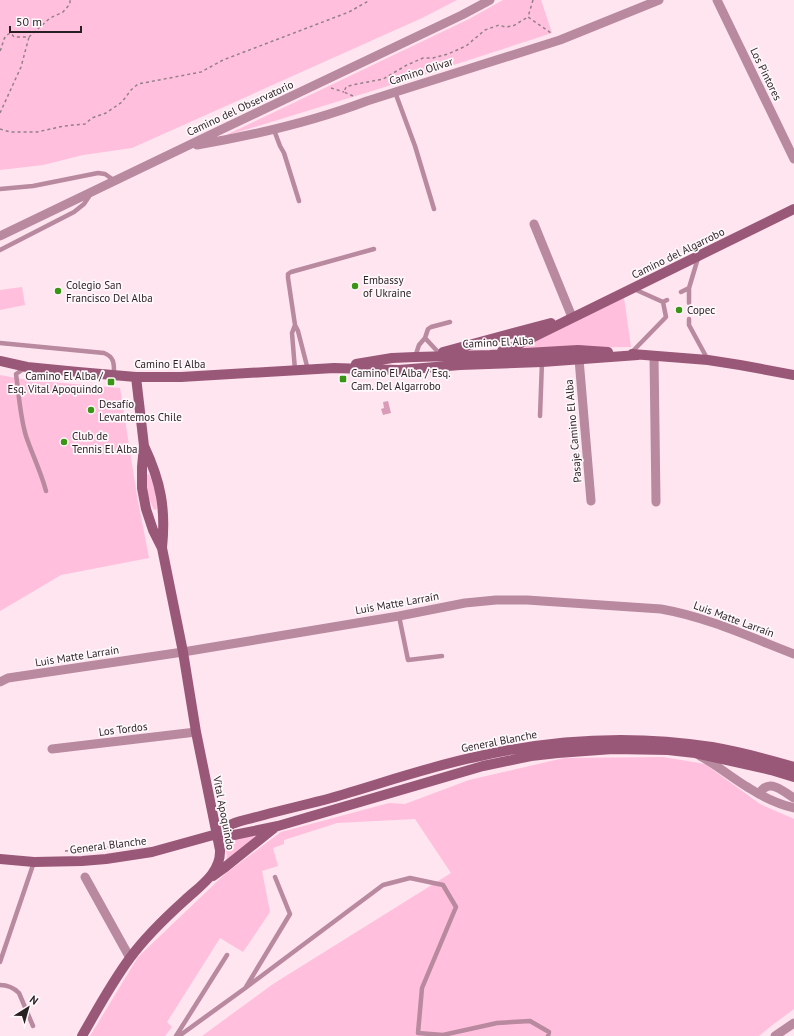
<svg xmlns="http://www.w3.org/2000/svg" width="794" height="1036" font-family="'PT Sans',sans-serif">
<rect width="100%" height="100%" fill="#fee5f0"/>
<!-- green -->
<path fill="#ffbfdd" d="M0 0H457L422 18 132 148 83 155 43 165 0 170Z
M503 0H541L552 33 401 82 222 137 469 19Z
M22 287 25 305 0 310V290Z
M624 298 631 347 520 348Z
M0 375 28 380 120 388 137 496 149 558 61 575 0 611Z
M149 474 156 491 157 509 154 510 146 492 147 475Z
M663 757 705 764 760 804 794 819V1009L771 1026 759 1036H202L273 984 451 873 415 819 337 823 284 840V844L273 848 278 866 262 871 270 912 243 952 220 938 167 1022 172 1027 165 1036H90L138 957 226 873 281 832 389 803 405 804 469 780 564 758Z
M265 832 226 862 227 856 225 846 227 840Z"/>
<!-- water -->
<path fill="#da9bb9" d="M388 401 391 413 383 415 381 409 384 408 383 402Z"/>
<g fill="none" stroke-linecap="round" stroke-linejoin="round">
<!-- path -->
<path stroke="#928189" stroke-width="1.5" stroke-dasharray="3 3" stroke-linecap="butt" d="M533 0 528 17 551 33
M0 51C4 43 2 36 11 33L14 37H29L50 18 63 12 70 4V0
M331 88 344 92
M353 96 344 92 346 87 352 85 383 79 407 65 423 58H433L448 54 466 46 485 30 499 25 505 27 513 26 528 17
M0 113 21 67 29 37
M0 129 10 132H37L64 126 85 124 92 118 106 113 122 102 131 90 138 84 201 72 223 60 349 12 370 0
M65 851 113 847"/>
<!-- lane -->
<path stroke="#b8899f" stroke-width="4.5" d="M395 92 415 146 434 209
M274 130 280 146 284 153 299 201
M0 189 33 186 98 173 105 174 115 181
M0 250 74 212 84 204 90 195
M634 289 663 302 667 300
M681 292 689 288
M689 303V288L698 258
M689 319V325L708 360
M425 338 439 353
M0 343 104 353C115 357 114 365 114 375
M631 353 666 317 663 302
M415 357 419 345 425 338 428 329 431 327 450 322
M25 368 16 374C19 395 20 416 26 436 32 454 41 472 46 491
M295 370 292 333 295 325
M308 370 298 331 295 325 288 278V274L291 272 374 249
M540 416 542 362
M399 616 408 660 442 656
M0 962 34 862
M0 985C8 985 13 987 19 993L33 1026
M246 987 290 914 275 877
M176 1036 227 955
M179 1036 244 989 383 885 410 878 443 885 456 907 422 988 418 1033 443 1035 497 1023 530 1021 549 1032 548 1036"/>
<!-- street -->
<path stroke="#b8899f" stroke-width="9" d="M717 0 794 159
M197 145C255 135 312 122 367 101L560 40 659 0
M534 224 572 317
M0 236 212 134 462 15 490 0
M654 356 656 502
M579 359 591 501
M0 682 8 678 183 652 399 616 465 603 496 600H527L661 609C707 617 750 637 794 654
M52 749 196 732
M700 756C717 765 732 778 749 788 763 797 778 804 794 808
M759 794C769 777 782 791 794 798
M85 877 130 958
M775 1036 794 1023"/>
<!-- secondary -->
<path stroke="#9a5879" stroke-width="10" d="M502 351 511 348 794 209
M443 352 551 323
M632 354 708 360 740 365 794 375
M0 361 27 367 78 372 136 377H181L334 368 399 370 460 365 542 362 638 355
M356 364 392 358 415 357 490 355 578 350 608 352
M144 446C161 482 166 509 162 548
M217 834C222 831 227 827 232 824 241 820 254 818 264 815 286 809 309 804 331 798 380 784 430 766 480 756 555 739 635 735 712 747 740 752 767 759 794 767
M0 859 34 862 82 861 106 859 152 852 217 834 234 835 278 826 483 766 531 756 558 753 613 749 668 750 695 753 771 770 794 777
M213 876 224 868 274 828
M82 1036C97 1010 112 982 130 958 146 936 165 918 185 900 200 886 221 873 220 850L196 732 183 652 162 548 153 530 146 509 142 488V467L144 446 136 377"/>
</g>
<!-- markers -->
<g fill="#389614" stroke="#fef8fb" stroke-width="1.5">
<circle cx="355" cy="286" r="4"/>
<circle cx="58" cy="291" r="4"/>
<circle cx="679" cy="310" r="4"/>
<rect x="339" y="375" width="8" height="8" rx="2"/>
<rect x="107" y="378" width="8" height="8" rx="2"/>
<circle cx="91" cy="410" r="4"/>
<circle cx="64" cy="442" r="4"/>
</g>
<g text-anchor="middle" dominant-baseline="central" stroke-width="3.5" stroke-linejoin="round" paint-order="stroke">
<!-- street labels -->
<g font-size="11" fill="#281f23" stroke="#fef8fb">
<text transform="translate(421 71) rotate(-18)">Camino Olivar</text>
<text transform="translate(766 74) rotate(64)">Los Pintores</text>
<text transform="translate(240 108) rotate(-25)">Camino del Observatorio</text>
<text transform="translate(678 253) rotate(-26)">Camino del Algarrobo</text>
<text transform="translate(498 342) rotate(-3)">Camino El Alba</text>
<text x="170" y="364">Camino El Alba</text>
<text transform="translate(573 431) rotate(-95)">Pasaje Camino El Alba</text>
<text transform="translate(397 603) rotate(-10)">Luis Matte Larraín</text>
<text transform="translate(734 619) rotate(20)">Luis Matte Larraín</text>
<text transform="translate(77 656) rotate(-9)">Luis Matte Larraín</text>
<text transform="translate(123 729) rotate(-7)">Los Tordos</text>
<text transform="translate(499 741) rotate(-11)">General Blanche</text>
<text transform="translate(224 813) rotate(79)">Vital Apoquindo</text>
<text transform="translate(108 845) rotate(-7)">General Blanche</text>
</g>
<!-- poi labels -->
<g font-size="11" fill="#281f23" stroke="#fef8fb" text-anchor="start">
<text x="363" y="280">Embassy<tspan x="363" dy="13">of Ukraine</tspan></text>
<text x="66" y="285">Colegio San<tspan x="66" dy="13">Francisco Del Alba</tspan></text>
<text x="687" y="310">Copec</text>
<text x="351" y="373">Camino El Alba / Esq.<tspan x="351" dy="13">Cam. Del Algarrobo</tspan></text>
<text x="103" y="376" text-anchor="end">Camino El Alba /<tspan x="103" dy="13">Esq. Vital Apoquindo</tspan></text>
<text x="99" y="404">Desafío<tspan x="99" dy="13">Levantemos Chile</tspan></text>
<text x="72" y="436">Club de<tspan x="72" dy="13">Tennis El Alba</tspan></text>
</g>
</g>
<!-- north arrow -->
<g transform="translate(28 1008) rotate(37)" stroke="#fef8fb" stroke-width="3" paint-order="stroke">
<path d="M0-3L7 15L0 10L-7 15Z" fill="#281f23"/>
<text y="-6" font-size="11" font-weight="bold" text-anchor="middle" fill="#281f23">N</text>
</g>
<!-- scale -->
<path d="M10 26v6h71v-6" fill="none" stroke="#281f23" stroke-width="2"/>
<text x="16" y="26" font-size="12" fill="#281f23" stroke="#fef8fb" stroke-width="3" paint-order="stroke">50 m</text>
</svg>
